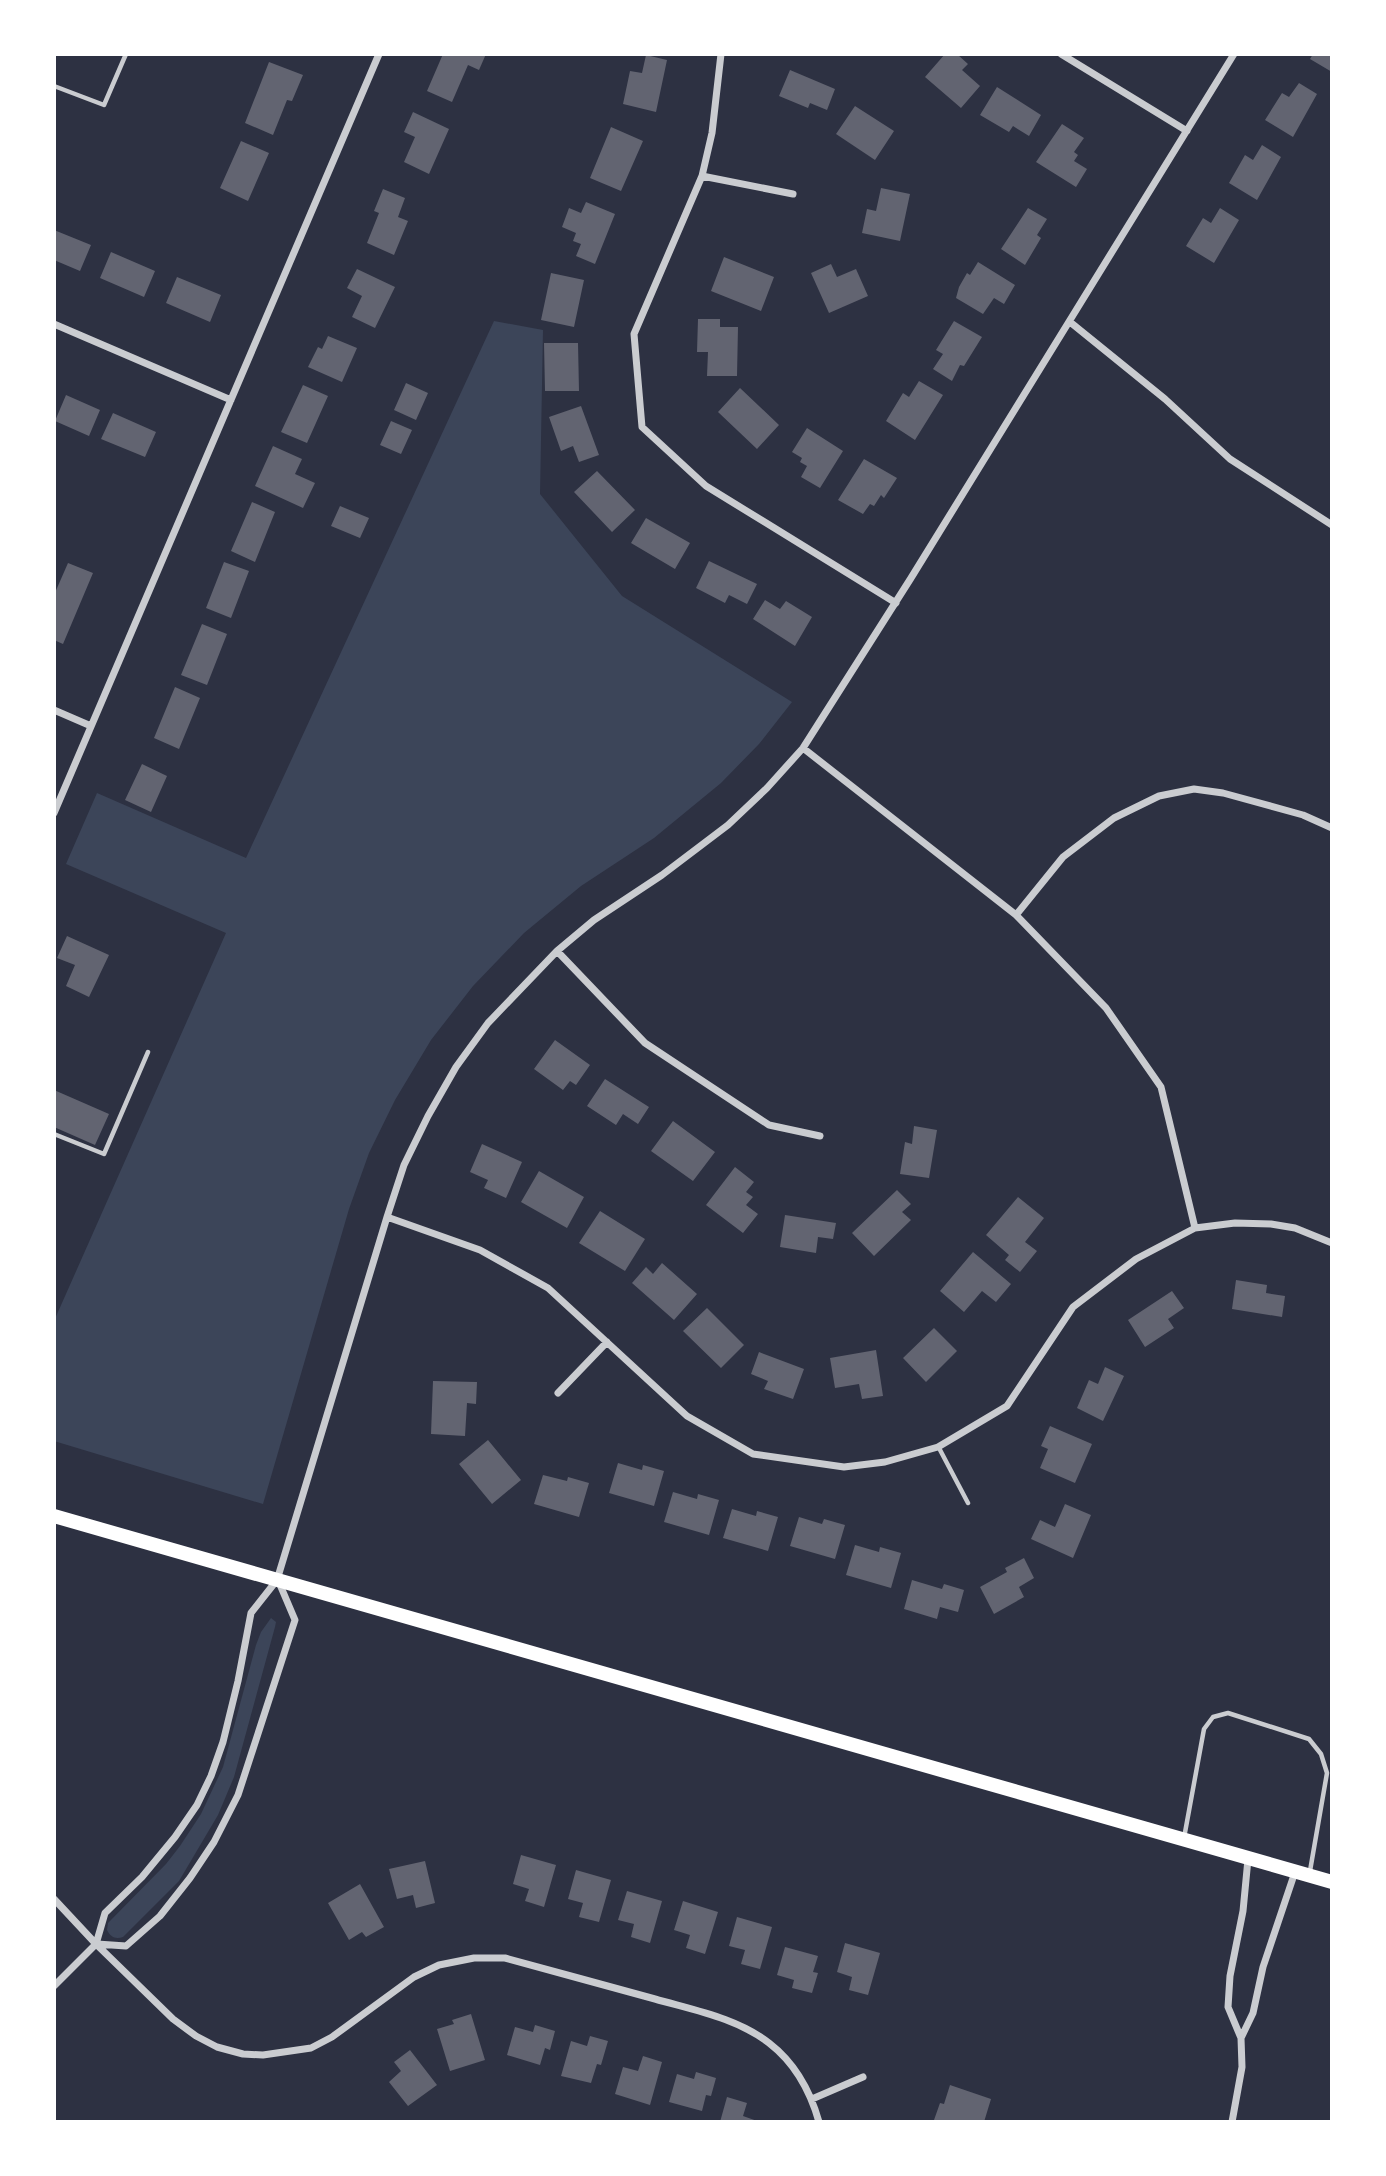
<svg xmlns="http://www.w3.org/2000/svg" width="1386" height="2176" font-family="Helvetica,sans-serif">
<rect width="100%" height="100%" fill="#2d3142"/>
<!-- green -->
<path fill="#3c4559" d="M494 321 543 330 540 494 622 596 792 702 759 744 721 783 654 838 581 886 524 933 473 986 431 1040 395 1100 369 1153 349 1209 263 1504 54 1441V1321L226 933 66 864 97 793 246 858Z
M271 1618 276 1622 275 1627 234 1777 218 1815 179 1881 123 1937C116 1939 111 1938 107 1930L108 1923 166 1864 180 1846 201 1814 223 1767 256 1645 261 1632Z"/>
<!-- building -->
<path fill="#626471" d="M443 54H486L479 70 468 65 452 102 427 91Z
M945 54 958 55 968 64 962 70 980 86 961 108 925 77Z
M1313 54H1332V72L1310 59Z
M646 55 667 60 656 112 623 104 630 71 642 73Z
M269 62 303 75 292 101 287 100 273 135 245 123Z
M790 70 835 89 827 110 810 103 808 108 779 96Z
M1299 83 1317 94 1293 137 1265 120 1282 93 1289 97Z
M997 87 1041 115 1029 136 1013 126 1009 132 980 115Z
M855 106 894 131 875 160 836 134Z
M413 112 449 129 429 174 404 162 415 137 404 132Z
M1062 124 1084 138 1074 152 1078 155 1074 161 1087 169 1076 187 1036 162Z
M611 127 643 141 621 191 590 178Z
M241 141 269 153 248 201 220 188Z
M1262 145 1281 157 1257 200 1229 183 1245 155 1253 160Z
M881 188 910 194 900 241 862 233 867 209 876 211Z
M383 189 405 198 398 217 408 221 394 255 367 243 379 213 374 211Z
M586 202 615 214 595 264 576 256 581 244 573 241 576 233 562 227 569 208 581 213Z
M1028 208 1047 219 1037 235 1041 238 1025 265 1001 249Z
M1220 208 1239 220 1214 263 1186 246 1203 218 1211 223Z
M54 230 91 245 80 271 54 260Z
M111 252 155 271 144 297 100 278Z
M724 257 774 277 761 311 711 291Z
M978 262 1015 285 1004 304 994 298 983 314 956 298 959 287 967 273 970 275Z
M831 264 837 277 856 269 868 296 829 313 811 273Z
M357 269 395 287 375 328 352 317 362 296 347 288Z
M551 273 584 280 574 327 541 320Z
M177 277 221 295 210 322 166 303Z
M698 319H720V327H738L737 376H707L708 352H697Z
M954 321 982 337 964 366 960 365 952 381 933 369 943 354 936 350Z
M328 336 357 348 342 382 308 367 318 347 322 349Z
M544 343H578L579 391H545Z
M919 381 943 395 915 440 886 421 903 393 909 397Z
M406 383 428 393 416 420 394 410Z
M303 385 328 396 307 443 281 432Z
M740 388 779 425 757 449 718 412Z
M66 395 100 410 89 436 55 421Z
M581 406 599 455 579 462 573 446 561 451 549 417Z
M113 413 156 432 145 457 101 439Z
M391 421 412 430 401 454 380 445Z
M807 428 843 451 820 488 801 477 807 466 800 462 802 458 792 452Z
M273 446 302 459 295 474 315 483 303 508 255 486Z
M864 459 897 478 884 498 881 495 874 506 870 504 863 514 838 500Z
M597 471 635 510 612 532 574 492Z
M252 502 275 512 255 562 231 551Z
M340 506 369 518 360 538 331 526Z
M646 518 690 543 675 569 631 543Z
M709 561 757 584 747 604 729 595 725 603 696 588Z
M224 562 249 571 231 618 206 608Z
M68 563 93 573 63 644 54 640V595Z
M765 600 780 609 786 601 812 617 795 646 753 619Z
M202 624 227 634 207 685 181 675Z
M175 687 200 698 179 749 154 738Z
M142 764 167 776 151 812 125 800Z
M67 936 109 955 89 997 66 986 75 965 57 958Z
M555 1040 590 1065 576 1085 570 1081 563 1090 534 1069Z
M605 1079 649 1107 638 1124 623 1114 616 1125 587 1106Z
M54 1090 109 1114 95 1145 54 1127Z
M673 1121 715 1152 693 1181 651 1151Z
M914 1126 937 1130 929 1178 900 1174 905 1142 912 1144Z
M482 1144 522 1162 506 1198 484 1188 488 1180 470 1172Z
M735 1167 754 1182 746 1192 753 1197 746 1205 758 1214 743 1233 706 1205Z
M539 1171 584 1197 567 1228 521 1202Z
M897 1190 911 1204 902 1212 911 1220 874 1256 852 1233Z
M1018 1197 1044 1218 1025 1242 1037 1251 1020 1272 1005 1260 1009 1255 986 1235Z
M600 1211 645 1239 625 1271 579 1243Z
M785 1215 836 1223 833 1239 818 1237 816 1253 780 1247Z
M973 1252 1011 1284 996 1302 982 1291 964 1312 940 1291Z
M662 1263 697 1294 674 1320 632 1283 646 1267 653 1274Z
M1236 1280 1267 1285 1266 1293 1285 1296 1282 1317 1232 1309Z
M1172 1291 1184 1308 1168 1319 1174 1328 1145 1347 1128 1320Z
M707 1308 744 1345 721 1368 683 1331Z
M934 1328 957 1351 926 1382 903 1358Z
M876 1350 883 1396 862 1399 859 1384 835 1388 830 1358Z
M759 1352 804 1369 793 1399 764 1389 768 1381 751 1374Z
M1105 1367 1124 1376 1103 1421 1077 1408 1089 1380 1098 1384Z
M433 1381 477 1382 476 1404 467 1403 465 1436 431 1434Z
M1050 1426 1092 1444 1075 1483 1040 1468 1048 1449 1041 1446Z
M488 1440 521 1480 492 1504 459 1464Z
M618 1463 642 1470 643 1465 664 1471 654 1506 609 1493Z
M543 1475 567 1481 568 1477 589 1483 579 1517 534 1504Z
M673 1492 697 1499 698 1494 719 1500 709 1535 664 1522Z
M1065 1504 1091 1515 1073 1558 1031 1539 1040 1520 1055 1527Z
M732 1509 756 1516 757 1511 778 1517 768 1551 723 1538Z
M799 1517 822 1524 824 1519 845 1525 835 1559 790 1546Z
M855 1545 879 1552 880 1547 901 1553 891 1588 846 1575Z
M1024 1558 1034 1578 1019 1587 1024 1597 994 1614 980 1587 1007 1572 1005 1568Z
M912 1580 942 1589 944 1584 964 1590 958 1612 940 1607 937 1619 904 1609Z
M521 1855 556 1865 544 1907 525 1901 529 1889 513 1884Z
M425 1861 435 1903 416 1908 413 1895 397 1899 389 1869Z
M576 1870 611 1880 599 1922 579 1917 583 1903 568 1899Z
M360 1884 384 1927 366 1937 362 1932 349 1940 328 1903Z
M627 1891 662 1901 650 1943 631 1937 634 1924 618 1920Z
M683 1901 718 1912 705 1954 686 1948 690 1935 674 1930Z
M737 1917 772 1927 760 1969 741 1964 745 1950 729 1946Z
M845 1943 880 1953 868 1995 849 1990 852 1977 837 1972Z
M785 1947 818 1956 813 1972 818 1973 812 1993 792 1988 794 1980 777 1975Z
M471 2014 485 2060 450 2071 437 2029 454 2024 452 2020Z
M535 2025 555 2031 550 2050 545 2048 540 2065 507 2055 515 2027 533 2032Z
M590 2036 608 2041 601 2065 597 2064 591 2083 561 2076 571 2041 587 2046Z
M410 2050 437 2085 408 2106 389 2082 401 2071 394 2062Z
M643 2056 662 2062 650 2105 615 2094 623 2067 638 2071Z
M696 2072 716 2078 711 2096 706 2095 702 2111 669 2102 677 2074 694 2079Z
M950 2085 991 2099 984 2122H939L934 2120 940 2103 944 2104Z
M727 2097 747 2103 743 2116 760 2122H720Z"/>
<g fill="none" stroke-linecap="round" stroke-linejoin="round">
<!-- service -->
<path stroke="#caccd0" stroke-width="4.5" d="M54 86 104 105 126 54
M54 1134 104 1154 148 1052
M939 1448 968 1503
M1184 1838 1204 1729 1213 1717 1228 1713 1309 1739 1321 1754 1327 1773 1310 1871"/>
<!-- minor -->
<path stroke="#caccd0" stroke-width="7" d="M721 54 712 133 702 176 634 334 642 427 706 486 896 603
M1061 54 1187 131
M702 176 793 194
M1070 322 1165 399 1230 459 1332 525
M54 324 231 400
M54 710 91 726
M803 748 1016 915 1106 1008 1161 1087 1195 1228
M54 813 379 54
M1016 915 1063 857 1114 818 1159 796 1194 789 1223 793 1303 815 1332 828
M557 951 645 1043 769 1125 820 1136
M387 1217 480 1250 548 1288 687 1416 753 1454 844 1467 885 1462 938 1447 1007 1406 1073 1307 1136 1259 1195 1228 1235 1223 1271 1224 1295 1228 1332 1243
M558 1393 607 1342
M54 1899 96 1944 173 2019 196 2036 217 2047 243 2054 263 2055 311 2048 332 2037 414 1977 439 1965 474 1958H505C555 1972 605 1985 655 1999 693 2010 737 2018 769 2043 795 2063 810 2090 819 2122
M97 1944 126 1946 160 1916 190 1878 214 1842 238 1795 295 1620 278 1580
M54 1986 96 1944 105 1913 142 1877 175 1837 197 1805 211 1776 223 1742 238 1681 251 1613 277 1580 387 1217 404 1165 428 1116 456 1067 488 1023 557 951 594 920 662 875 728 825 767 788 803 748 911 578 1234 54
M1241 2038 1253 2013 1263 1967 1295 1872
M812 2099 863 2077
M1232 2122 1242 2067 1241 2038 1228 2007 1230 1976 1243 1911 1248 1859"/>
<!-- primary -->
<path stroke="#fff" stroke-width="14" d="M54 1516 1332 1882"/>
</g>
<!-- border -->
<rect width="1386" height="2176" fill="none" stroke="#ffffff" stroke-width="112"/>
</svg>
